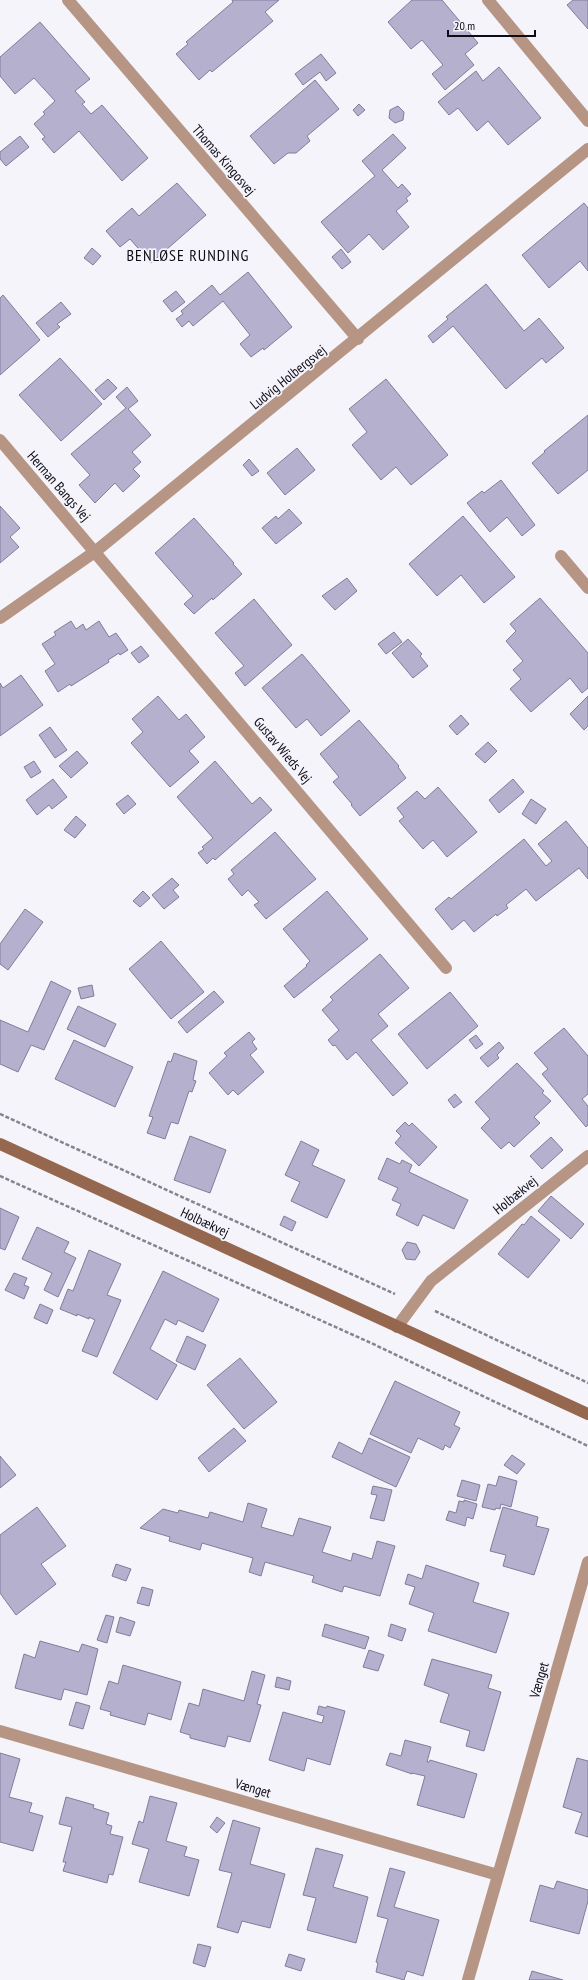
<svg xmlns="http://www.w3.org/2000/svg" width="588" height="1980" font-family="'PT Sans Narrow',sans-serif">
<rect width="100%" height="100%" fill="#f5f4fb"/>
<!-- building -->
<path fill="#b5b0ce" stroke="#817c9b" d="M232 0H279L265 12 273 21 212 72 210 70 199 80 176 54 188 44 186 42 233 2Z
M412 0H442L478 43 465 54 474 65 445 90 432 74 443 65 422 40 411 49 388 22Z
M573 0H588V29L567 5Z
M40 22 90 79 75 91 85 102 82 104 91 114 102 105 148 158 122 181 79 131 54 153 42 139 45 137 34 124 45 114 43 112 55 101 34 78 15 94 0 76V57Z
M321 54 336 73 326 81 320 72 303 85 295 74Z
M499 67 541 118 508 145 488 121 477 131 458 108 449 115 438 102 476 71 483 81Z
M315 80 339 109 307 136 310 141 296 153H288L274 164 250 136Z
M359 104 365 110 358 116 353 110Z
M398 106 404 112 403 120 395 123 389 118 390 110Z
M393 134 406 148 382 170 398 188 402 184 411 194 406 198 408 201 396 211 409 227 383 250 369 234 348 253 321 222 375 176 362 161Z
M20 136 29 147 6 166 0 159V152Z
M177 183 206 215 151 263 130 239 120 247 106 231 132 208 139 216Z
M584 203 588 208V271L580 261 549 288 522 255Z
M92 248 101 256 93 265 84 258Z
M341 249 351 262 342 269 332 257Z
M248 272 292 327 264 350 263 348 251 357 240 344 250 335 223 301 193 326 189 321 182 327 176 319 183 314 181 311 212 285 220 295Z
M486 284 524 331 539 318 564 348 546 363 542 358 506 389 453 326 433 343 428 336 448 319 446 317Z
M176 291 185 302 172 312 163 301Z
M3 295 40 340 0 375V298Z
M61 302 71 314 57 324 60 327 48 337 36 323Z
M60 358 102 404 61 441 19 395Z
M108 379 117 388 104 400 95 390Z
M386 379 448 455 411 485 396 467 381 480 352 445 367 432 349 409Z
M127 387 138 401 128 409 151 435 132 452 141 462 133 469 140 476 123 492 115 483 95 503 79 485 90 475 71 454 126 408 116 397Z
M588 415V470L558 494 532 463 545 452 544 451Z
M297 448 315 470 285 495 267 473Z
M249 459 259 471 252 476 243 465Z
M501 480 535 525 522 536 507 517 490 532 467 503 482 491 484 493Z
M0 506 20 528 10 537 19 547 0 563Z
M289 509 302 523 276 544 262 528 276 516 278 519Z
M463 516 515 577 484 603 461 575 437 596 409 564Z
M194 518 234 563 233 564 242 574 213 600 212 598 194 614 184 604 193 596 155 553Z
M347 578 357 591 335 610 322 596Z
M540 598 588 653V688L582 693 570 678 531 712 510 689 521 679 513 670 523 661 506 641 516 631 510 624Z
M254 599 292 645 245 686 235 673 244 666 215 633Z
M71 621 76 629 83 624 86 630 99 621 109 637 116 633 128 650 120 655 119 653 108 660 109 662 71 686 70 684 58 692 45 671 55 664 42 644 56 635 54 632Z
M394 632 402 642 386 654 378 644Z
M408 639 422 654 420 656 428 666 413 678 392 653Z
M141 646 149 656 139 663 131 653Z
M302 654 350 711 321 736 307 719 296 728 262 688Z
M21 675 43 705 0 736V683L3 688Z
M158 696 179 720 186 714 205 737 189 751 199 762 170 787 131 743 143 732 132 719Z
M588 696V726L584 730 570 714Z
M461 715 469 724 457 735 449 726Z
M359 720 399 766 398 767 406 778 360 816 351 805 352 804 333 782 339 777 320 754Z
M50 727 67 750 55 758 39 735Z
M488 742 497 751 485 763 475 754Z
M77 751 88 763 71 778 59 766Z
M34 761 41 772 31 778 24 767Z
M215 761 252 804 260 797 272 810 215 860 213 858 207 864 198 853 204 849 202 847 213 838 177 797Z
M53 779 67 797 52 809 49 805 37 815 26 800Z
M513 779 524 792 499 813 489 800Z
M438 787 477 832 447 857 433 840 423 849 399 821 404 817 397 808 417 791 425 799Z
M128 795 136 804 124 814 116 804Z
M531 799 546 809 536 824 522 814Z
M76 816 86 825 75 838 64 830Z
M566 821 588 848V879L579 868 536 901 526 889 506 905 508 908 497 916 496 914 474 932 464 920 452 930 435 909 449 897 451 899 524 839 546 866 552 861 538 844Z
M275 832 316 879 266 919 254 905 259 902 248 890 242 896 228 879 234 874 231 870Z
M172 878 179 885 173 890 179 897 164 909 152 895Z
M143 891 150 898 140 907 133 901Z
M327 891 368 939 294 998 284 986 307 966 306 965 310 961 283 929Z
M25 909 43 922 8 970 0 964V944Z
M161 941 204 992 171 1019 129 969Z
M380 954 409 988 378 1014 388 1026 371 1040 408 1083 393 1096 356 1052 347 1060 335 1045 333 1046 328 1040 339 1030 322 1010 333 1000 330 997Z
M51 981 71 991 44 1050 31 1045 18 1072 0 1064V1020L28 1032Z
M92 985 94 996 81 999 78 988Z
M214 991 224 1002 187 1033 178 1022Z
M450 992 478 1026 427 1069 398 1034Z
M78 1006 116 1024 105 1047 67 1029Z
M564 1028 588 1056V1094L582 1099 588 1106V1125L586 1127 542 1074 548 1069 534 1053Z
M249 1032 255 1039 252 1042 257 1049 250 1055 264 1072 238 1095 233 1090 228 1095 209 1073 227 1056 224 1053Z
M476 1035 483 1044 476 1049 469 1040Z
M74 1040 133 1067 115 1107 55 1079Z
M499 1042 504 1048 497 1055 499 1058 488 1067 480 1058Z
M174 1053 197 1061 193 1080 196 1081 192 1092 189 1091 178 1124 171 1122 165 1139 147 1133 153 1117 149 1116 168 1061 171 1062Z
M517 1063 544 1091 542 1093 551 1101 534 1117 540 1123 514 1147 509 1142 501 1149 481 1128 490 1119 475 1102Z
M455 1094 462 1102 454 1108 448 1100Z
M405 1122 409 1126 412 1123 437 1147 419 1166 395 1143 401 1136 396 1131Z
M190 1136 226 1150 210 1193 174 1180Z
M551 1137 563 1150 542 1169 530 1156Z
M301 1141 319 1150 312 1165 345 1180 327 1218 291 1201 300 1182 285 1175Z
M387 1158 400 1164 402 1160 412 1165 409 1172 468 1200 454 1229 423 1215 418 1226 396 1215 401 1204 392 1200 398 1188 378 1179Z
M551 1196 584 1224 571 1239 538 1211Z
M0 1208 19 1217 5 1250 0 1248Z
M284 1216 296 1222 292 1231 280 1225Z
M531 1216 560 1240 528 1278 498 1254 522 1224 524 1225Z
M37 1227 69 1242 64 1252 76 1258 58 1297 44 1290 52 1273 22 1259Z
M407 1242 416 1244 420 1252 415 1260 406 1259 402 1250Z
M89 1250 121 1264 107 1295 121 1300 97 1357 82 1351 95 1320 89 1317V1319L77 1314V1316L60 1309 68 1289 73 1291Z
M163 1271 219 1299 203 1332 178 1320 176 1325 165 1319 150 1349 177 1365 157 1400 113 1373Z
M14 1273 27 1278 24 1285 29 1287 24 1299 5 1290Z
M40 1304 53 1310 47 1324 34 1318Z
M187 1336 206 1345 195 1370 176 1361Z
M240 1358 277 1402 244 1429 207 1385Z
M395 1381 460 1412 454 1425 460 1428 450 1448 445 1445 443 1450 418 1438 411 1453 370 1434Z
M234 1428 246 1441 209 1472 198 1458Z
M369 1438 410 1457 396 1487 332 1457 339 1442 362 1454Z
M512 1455 525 1464 517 1474 504 1465Z
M0 1456 16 1475 0 1488Z
M499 1476 517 1481 511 1507 501 1504 500 1509 496 1508 495 1510 482 1507 488 1484 496 1486Z
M462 1480 480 1485 476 1501 457 1496Z
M373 1486 392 1490 384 1521 370 1518 377 1495 371 1494Z
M464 1500 477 1504 473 1519 467 1517 465 1526 446 1520 449 1511 456 1513 459 1501 464 1502Z
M248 1503 267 1509 261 1527 293 1536 299 1518 331 1527 322 1552 351 1561 353 1553 372 1559 377 1541 395 1546 380 1596 344 1586 342 1592 312 1582 314 1576 265 1562 261 1576 249 1572 253 1558 202 1543 200 1550 169 1541 170 1537 140 1528 163 1509 178 1513 179 1510 208 1518 210 1512 243 1522Z
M37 1507 66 1546 41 1564 56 1584 16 1615 0 1593V1535Z
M503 1507 538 1517 536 1526 549 1529 534 1575 503 1566 506 1555 490 1551Z
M116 1564 131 1569 126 1581 112 1576Z
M426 1565 479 1583 473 1602 509 1613 496 1653 428 1631 434 1613 409 1604 415 1587 405 1584 408 1574 422 1579Z
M142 1587 153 1590 149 1606 137 1603Z
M106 1615 114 1617 107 1643 97 1640Z
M120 1617 135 1622 130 1636 116 1632Z
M325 1624 369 1637 365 1649 322 1636Z
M391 1624 406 1629 402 1641 388 1636Z
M40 1641 79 1652 82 1644 98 1649 87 1695 64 1689 61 1700 15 1688 24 1654 35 1658Z
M369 1650 384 1655 378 1671 363 1667Z
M432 1659 492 1675 488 1688 501 1692 484 1751 466 1746 470 1731 440 1722 449 1694 424 1685Z
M123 1665 181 1682 171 1720 148 1713 145 1725 110 1715 111 1712 100 1709 109 1681 118 1684Z
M252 1671 265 1675 257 1704 261 1705 250 1742 228 1736 225 1747 190 1738V1735L180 1732 189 1703 199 1706 203 1689 244 1701Z
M277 1677 291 1681 289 1690 275 1687Z
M76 1702 90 1706 83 1729 69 1725Z
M319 1706 326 1708 327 1706 345 1711 330 1765 307 1758 304 1771 269 1760 283 1712 322 1723 324 1716 317 1714Z
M405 1740 431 1747 427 1762H429L430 1760 477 1774 464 1818 417 1805 425 1776 412 1773V1774L386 1765 390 1753 401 1756Z
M0 1753 20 1759 9 1797 32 1803 29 1812 43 1816 33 1851 0 1842Z
M577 1758 588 1761V1837L575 1833 582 1813 563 1807Z
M150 1796 177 1803 166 1841 187 1847 184 1856 199 1860 189 1896 139 1882 149 1849 132 1844 139 1821 143 1823Z
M66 1797 94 1805 93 1808 109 1813 106 1824 112 1826 110 1834 123 1837 113 1875 109 1874 107 1883 63 1871 66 1862H63L72 1827 59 1824Z
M217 1817 225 1823 217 1833 210 1827Z
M233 1820 260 1828 250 1864 285 1874 270 1928 242 1921 238 1933 217 1927 232 1873 219 1870Z
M316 1848 343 1855 333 1887 368 1897 356 1943 307 1930 316 1898 303 1895Z
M390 1868 405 1872 394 1907 439 1920 423 1976 407 1971 404 1980 376 1972 378 1963 376 1962 388 1919 377 1916Z
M557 1881 588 1890V1901L579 1934 530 1921 540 1885 554 1889Z
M198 1944 211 1947 205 1967 193 1963Z
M289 1954 305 1959 301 1971 285 1966Z
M532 1971 563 1980H529Z"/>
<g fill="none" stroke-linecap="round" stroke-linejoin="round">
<!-- path -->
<path stroke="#85838c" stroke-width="2.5" stroke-dasharray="4 2" stroke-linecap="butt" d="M0 1114 395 1294
M0 1176 371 1343 588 1446
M435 1311 588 1383"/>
<!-- street -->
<path stroke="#b79585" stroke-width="12" d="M68 0 358 339
M488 0 588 121
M0 440 446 968
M561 556 588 588
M0 618 96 551 588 149
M397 1327 431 1281 588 1156
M0 1731 498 1875
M468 1980 588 1562"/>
<!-- secondary -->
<path stroke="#96674f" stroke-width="12" d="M0 1144 588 1414"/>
</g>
<g text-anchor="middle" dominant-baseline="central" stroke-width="3.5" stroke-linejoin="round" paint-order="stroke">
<!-- street labels -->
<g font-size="14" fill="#0d0b16" stroke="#f5f4fb">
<text transform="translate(224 160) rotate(49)">Thomas Kingosvej</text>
<text transform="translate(288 377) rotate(-39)">Ludvig Holbergsvej</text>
<text transform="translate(59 486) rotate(49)">Herman Bangs Vej</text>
<text transform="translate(283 750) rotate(50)">Gustav Wieds Vej</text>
<text transform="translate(515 1195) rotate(-39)">Holbækvej</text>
<text transform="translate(205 1222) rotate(25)">Holbækvej</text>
<text transform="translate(539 1680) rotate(-74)">Vænget</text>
<text transform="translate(253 1788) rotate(16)">Vænget</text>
</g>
<!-- quarter labels -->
<g font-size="16" letter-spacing="1" fill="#0d0b16" stroke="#f5f4fb">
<text x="188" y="255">BENLØSE RUNDING</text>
</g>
</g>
<!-- scale -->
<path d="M448 30v6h87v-6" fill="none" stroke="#0d0b16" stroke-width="2"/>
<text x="454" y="30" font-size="12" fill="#0d0b16" stroke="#f5f4fb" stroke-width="3" paint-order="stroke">20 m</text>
</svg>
